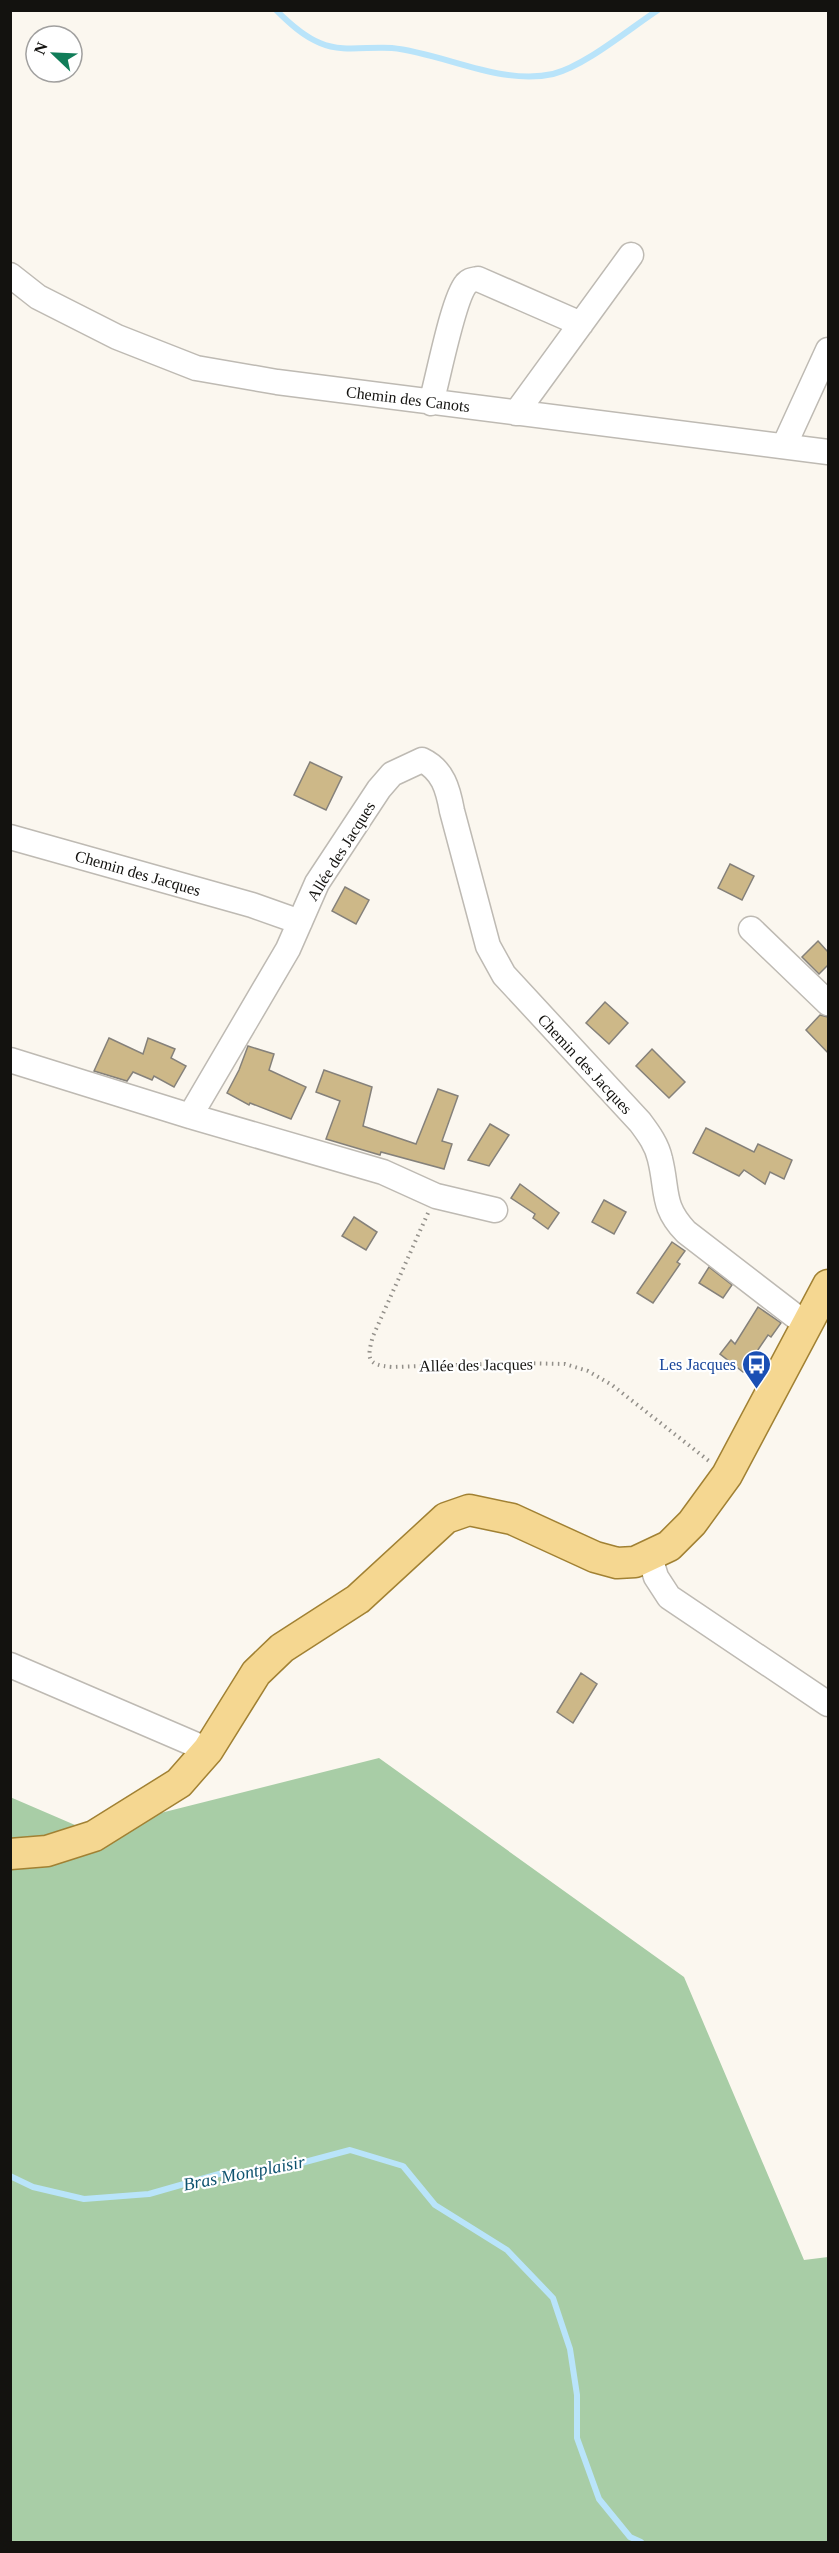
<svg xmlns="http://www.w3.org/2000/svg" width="839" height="2553" font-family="'Times New Roman',serif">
<rect width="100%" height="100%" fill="#fbf7ef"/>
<!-- forest -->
<path fill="#a8cda6" d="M379 1758 684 1977 804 2260 828 2257V2542H11L10 1797 89 1831Z"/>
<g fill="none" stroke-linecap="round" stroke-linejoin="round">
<!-- stream -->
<path stroke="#b9e4fa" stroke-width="6" d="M276 10C289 23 303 36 320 43 343 53 368 46 392 48 443 53 501 86 553 74 585 66 629 29 658 10
M10 2176 33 2187 84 2199 149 2194 219 2174 275 2170 350 2150 403 2166 435 2205 507 2250 553 2298 570 2349 577 2395V2438L599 2499 630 2537 641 2542"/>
</g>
<!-- building -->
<path fill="#cdb888" stroke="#85817a" stroke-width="1.5" d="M310 762 342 777 326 810 294 795Z
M730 864 754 876 742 900 718 888Z
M345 887 369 900 356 924 332 911Z
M818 941 828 952V965L819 974 802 957Z
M605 1002 628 1023 609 1044 586 1023Z
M820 1015 828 1017V1053L806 1030Z
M109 1038 143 1054 148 1038 175 1049 171 1058 186 1066 174 1087 154 1076 152 1080 133 1072 127 1081 94 1071Z
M248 1046 274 1054 269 1070 306 1087 291 1119 250 1103 249 1105 227 1093 239 1070Z
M652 1049 685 1082 669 1098 636 1066Z
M324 1070 372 1087 363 1126 416 1144 438 1089 458 1096 442 1141 452 1144 444 1169 381 1152 380 1155 326 1139 340 1101 316 1092Z
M490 1124 509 1135 489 1166 468 1160Z
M706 1128 754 1152 758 1144 792 1160 784 1179 770 1172 765 1184 744 1170 739 1176 693 1153Z
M520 1184 559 1213 548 1229 533 1218 535 1214 511 1198Z
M604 1200 626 1212 614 1234 592 1222Z
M354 1217 377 1232 366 1250 342 1236Z
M672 1242 685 1251 677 1262 680 1264 653 1303 637 1293Z
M709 1267 732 1285 723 1298 699 1283Z
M758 1307 781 1323 771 1337 768 1335 743 1372 720 1354 731 1340 735 1344Z
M581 1673 597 1684 573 1723 557 1712Z"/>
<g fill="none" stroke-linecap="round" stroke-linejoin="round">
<defs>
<path id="minor" d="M10 275 38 297 117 337 196 368 277 382 828 452
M431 403C438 379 453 299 466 284 469 280 473 280 478 279L581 324
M516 413 631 255
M784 446 828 350
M10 837 252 905 300 922
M751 929 828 1003
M10 1060 190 1116 383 1172 436 1196 495 1210
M190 1116 288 949 317 883 379 789 392 774 422 760C443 770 448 789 452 811L488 946 504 975 640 1122C649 1134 657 1145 660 1159 668 1191 661 1206 686 1232L808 1326
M650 1557 656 1577 669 1597 828 1704
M10 1665 208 1750"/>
<path id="major" d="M10 1854 47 1851 94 1836 179 1783 208 1750 256 1673 282 1648 358 1599 446 1518 469 1510 512 1519 595 1557 617 1563 635 1562 669 1546 692 1523 727 1475 828 1285"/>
</defs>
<!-- minor casing -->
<use href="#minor" stroke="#bebab3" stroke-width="27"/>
<!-- major casing -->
<use href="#major" stroke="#a18133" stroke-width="33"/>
<!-- path -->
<path stroke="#93908a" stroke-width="4" stroke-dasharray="1.5 4.5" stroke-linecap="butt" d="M428 1213 373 1336C367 1358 366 1365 392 1367L517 1363 565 1364 588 1371 612 1385 709 1461"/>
<!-- minor -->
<use href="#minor" stroke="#fff" stroke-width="24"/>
<!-- major -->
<use href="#major" stroke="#f5d791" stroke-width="30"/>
</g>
<!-- icons -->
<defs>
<symbol id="bus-pin" viewBox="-11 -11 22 30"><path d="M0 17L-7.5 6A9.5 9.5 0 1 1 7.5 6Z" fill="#1a4fb4" stroke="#fff"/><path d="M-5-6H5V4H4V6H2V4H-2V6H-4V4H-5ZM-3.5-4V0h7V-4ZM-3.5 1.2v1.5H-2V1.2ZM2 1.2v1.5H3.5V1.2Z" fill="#fff"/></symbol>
</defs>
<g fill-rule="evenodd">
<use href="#bus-pin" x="740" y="1348" width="33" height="45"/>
</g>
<g text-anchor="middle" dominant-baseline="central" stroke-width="4.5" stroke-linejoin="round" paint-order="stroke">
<!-- street labels -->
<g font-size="16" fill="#13120f" stroke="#fff">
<text transform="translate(408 399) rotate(7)">Chemin des Canots</text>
<text transform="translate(341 851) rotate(-58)">Allée des Jacques</text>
<text transform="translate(138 873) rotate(16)">Chemin des Jacques</text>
<text transform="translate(585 1064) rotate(47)">Chemin des Jacques</text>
<text transform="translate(476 1365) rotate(-1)">Allée des Jacques</text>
</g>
<!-- transit labels -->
<g font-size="16" fill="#164399" stroke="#fff" text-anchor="end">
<text x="736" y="1364">Les Jacques</text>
</g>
<!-- water labels -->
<g font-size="18" font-style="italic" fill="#0e536f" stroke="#fff">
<text transform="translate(244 2173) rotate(-11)">Bras Montplaisir</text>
</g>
</g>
<!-- border -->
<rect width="839" height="2553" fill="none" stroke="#13120f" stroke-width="24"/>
<!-- north arrow -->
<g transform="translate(54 54) rotate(293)"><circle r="28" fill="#ffffff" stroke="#a1a09f" stroke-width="1.5"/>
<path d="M0-4.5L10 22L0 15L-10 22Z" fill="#117d59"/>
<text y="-9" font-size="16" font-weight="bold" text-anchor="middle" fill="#13120f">N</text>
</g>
</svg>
